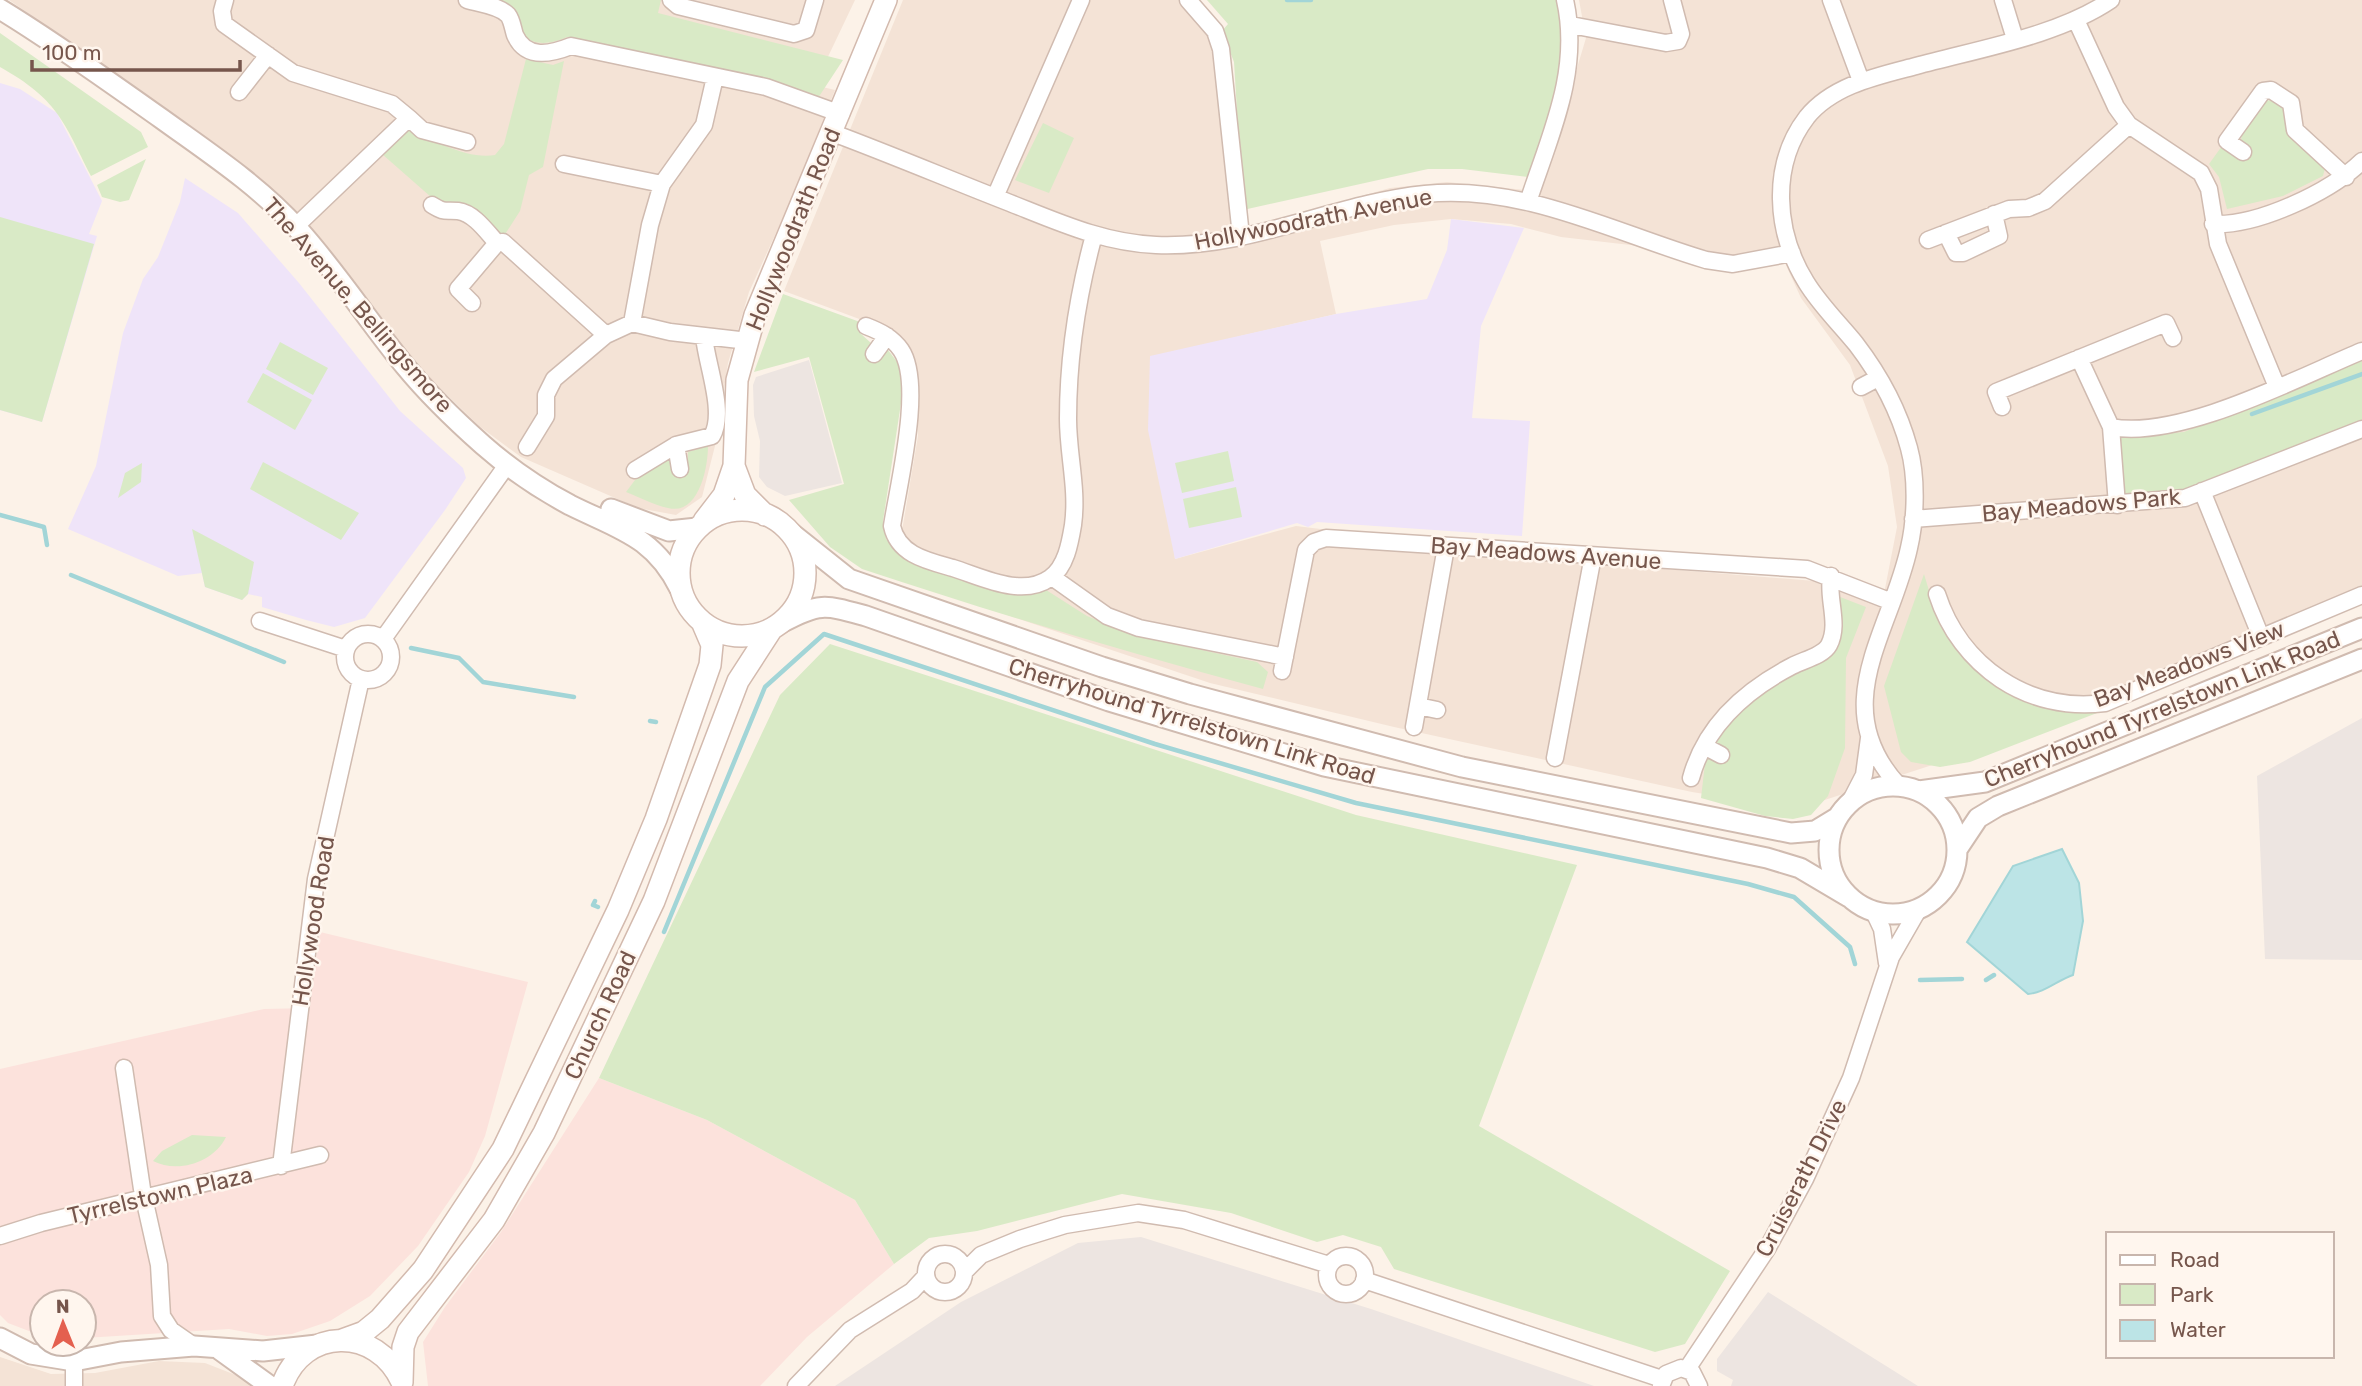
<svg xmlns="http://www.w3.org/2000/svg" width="2362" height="1386" font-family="Rubik,sans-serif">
<rect width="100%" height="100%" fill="#fcf2e8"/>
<!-- residential -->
<path fill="#f4e3d6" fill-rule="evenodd" d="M9 0H501L554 23 835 90 792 198 749 292 728 363 715 446 702 497 676 515 638 508 521 457 479 426 399 348 273 192 173 114Z
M610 0H855L825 63Z
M903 0H1184L1212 31 1245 229 1390 188 1447 182 1525 190 1539 195 1586 38 1579 0H2362V602L2129 701 1797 809 1692 792 1394 727 1210 683 900 579 901 537 918 436 915 369 862 320 784 291ZM1451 219 1511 224 1561 237 1639 246 1728 271 1785 263 1801 298 1850 365 1888 466 1897 527 1882 604 1824 587 1815 581 1614 565 1296 526 1175 559 1150 357 1336 314 1320 241 1394 225Z
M0 1357 51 1374 95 1373 159 1361 205 1363 246 1379 250 1386H0Z"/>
<!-- commercial -->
<path fill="#fce2dc" d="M320 932 528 982 485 1136 469 1172 418 1246 370 1296 330 1321 292 1334 267 1336 229 1329 84 1338V1302H42V1336L8 1323 0 1315V1069L264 1009 309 1008Z
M599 1078 707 1120 855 1200 894 1264 807 1337 760 1386H428L423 1342 445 1307 501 1232Z"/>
<!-- industrial -->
<path fill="#ede5e1" d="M809 360 842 483 785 496 767 487 759 477 760 441 754 416 753 385 756 377Z
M2362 718V960L2265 959 2257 776Z
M1141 1237 1371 1309 1594 1386H835L961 1302 1078 1243Z
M1768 1292 1918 1386H1731L1733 1380 1717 1371V1359Z"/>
<!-- education -->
<path fill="#efe4f9" d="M0 83 20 89 57 113 102 201 89 234 97 236 42 422 0 410Z
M185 178 238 213 299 283 400 411 463 468 466 478 445 510 365 618 334 627 306 620 262 607V597L248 594 242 600 205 587 202 573 178 576 68 529 96 466 123 333 143 279 158 257 180 202Z
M1451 219 1524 228 1481 326 1472 418 1530 421 1522 536 1317 522 1308 527 1297 523 1175 559 1148 430 1150 356 1336 314 1427 299 1447 250Z"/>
<!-- green -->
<path fill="#d9eac6" d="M492 0H661L658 13 843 60 818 98 741 75 567 37C526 55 516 29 492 0Z
M1207 0H1560L1564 48 1551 114 1528 177 1462 169H1428L1243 210 1234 62 1222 31 1228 24Z
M0 33 141 132 148 147 91 176C63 120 57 99 0 67Z
M526 59 553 65 564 61 543 167 529 175 520 211 502 239 431 197 382 154 408 128C432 140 468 160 495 155L504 144Z
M2267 100C2293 105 2311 147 2325 168L2323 176 2283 196 2227 209 2219 177 2209 164 2222 146 2241 141 2242 133Z
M1043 123 1074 138 1049 193 1015 180Z
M146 159 129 200 120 202 102 197 97 185Z
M0 217 94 244 42 422 0 410Z
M783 294 860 322V333L871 343 865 354 874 360 882 351 888 350 901 367 903 390 883 521 886 539 904 556 1043 588 1087 616 1137 636 1257 662 1268 672 1263 689C1128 653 995 613 862 569L830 547 789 500 844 484 809 357 754 372Z
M280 342 328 368 313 395 266 369Z
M2362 361V425L2193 491 2124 500 2117 438 2184 432Z
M263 373 312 400 295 430 247 402Z
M708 446C708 467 699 516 668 508 654 505 639 497 626 492L635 480 665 459 672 461 674 473 688 471V452Z
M1228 451 1234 481 1182 493 1175 463Z
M263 462 359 513 341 540 250 489Z
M142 463 141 482 118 498 125 473Z
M1236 487 1242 517 1189 528 1183 499Z
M192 529 254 562 248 594 242 600 205 587Z
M1924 574 1939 624 1971 665 1998 686 2034 705 2097 713 1970 762 1940 767 1911 762 1901 752 1884 686Z
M1835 595 1866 607 1846 658 1845 748 1828 796 1811 815 1793 819 1765 816 1701 798 1706 755C1724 739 1728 713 1747 697 1764 683 1806 667 1828 657Z
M830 644 1356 815 1577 865 1479 1126 1730 1271 1685 1344 1655 1352 1394 1269 1381 1247 1343 1235 1317 1242 1231 1213 1122 1194 977 1231 929 1238 894 1264 855 1200 707 1120 599 1078 780 695Z
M192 1135 226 1137C214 1162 178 1174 153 1161L162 1151Z"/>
<!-- water -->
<path fill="#bce4e6" stroke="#a2d5d7" stroke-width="2" d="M2062 849 2079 883 2083 921 2073 975C2058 980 2044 993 2028 994L1967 942 2013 866Z"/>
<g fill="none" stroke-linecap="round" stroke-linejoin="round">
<!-- stream -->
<path stroke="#a2d5d7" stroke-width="4.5" d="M1287 0H1311
M2252 414 2362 374
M0 515 44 527 47 545
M71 575 284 662
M411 648 459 658 483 682 574 697
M650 721 656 722
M595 901 593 905 598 907
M664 932 765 687 824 634 1155 744 1356 803 1748 884 1794 897 1850 947 1855 964
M1920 980 1962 979
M1986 980 1994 975"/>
<defs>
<path id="minor" d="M225 0 222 11 224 24 293 73 392 104 409 118 296 226
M467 0C479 4 498 5 508 15 512 20 513 29 515 35 526 60 551 54 571 46L766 87 841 114
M671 0 678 6 794 34 806 30 815 0
M1188 0 1215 31 1221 49 1241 236
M1831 0 1861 81
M2003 0 2015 39
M2076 20 2116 107 2129 125 2201 173 2209 189 2218 244 2277 387
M1571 25 1666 43 1678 41 1681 34 1672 0
M239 92 268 55
M409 118 422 130 467 142
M833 133C892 155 951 180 1010 203 1058 222 1104 243 1156 245 1249 249 1335 203 1425 194 1523 184 1615 233 1706 260L1733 264 1792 253
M2243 152 2227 141 2263 91 2271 90 2291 103 2295 130 2346 177
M564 164 662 184
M995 197 1081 0
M1528 202C1550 135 1581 71 1565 0
M432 205C445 213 444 210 458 211 474 213 487 232 497 243L458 289 472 303
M2213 224C2258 226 2330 192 2362 161
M1946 233 1956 253H1963L1999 236 1994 214
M1928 240 2009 209 2028 208 2045 201 2129 125
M497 243 503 242 606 335
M632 323 650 225 662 184 704 125 715 77
M866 326C879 331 892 337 901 350 924 384 898 486 892 526 898 555 928 561 953 568 982 577 1022 598 1050 578 1066 567 1070 543 1073 525 1078 489 1068 455 1068 419 1068 358 1078 294 1094 235
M874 354 887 336
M2079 358 2111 427 2117 505
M1861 387 1878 378
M2002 407 1996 392 2166 323 2173 338
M2111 427C2180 440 2297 378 2362 351
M676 445 680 469
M527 447 546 416V395L554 379 606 335 632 323 670 332 748 341
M635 470 676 445 712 436C726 412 706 363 704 336
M2202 491 2261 637
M1913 519 2185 498 2362 429
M1052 577 1107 616 1139 628 1285 657
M1937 594C1960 666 2028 713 2105 703L2362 595
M260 621 346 649
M345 657a23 23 0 1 1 46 0a23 23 0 1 1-46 0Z
M383 639 507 465
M1282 671 1306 550 1314 542 1326 538 1807 569 1892 602
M1418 706 1437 710
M1414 727 1446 547
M1704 746 1721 755
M1555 758 1593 556
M1691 778C1705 726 1746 690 1792 666 1803 660 1823 656 1829 645 1840 624 1827 599 1831 576
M1899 786C1825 706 1891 632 1909 548 1916 518 1917 477 1909 448 1899 411 1879 374 1856 344 1839 323 1820 305 1806 282 1775 232 1770 165 1807 117 1833 85 1878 76 1916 66 1978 49 2058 36 2111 0
M1849 804 1864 775 1869 738
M1874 912 1882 929 1887 963
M124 1068 142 1189 159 1265 162 1316 171 1330 194 1346
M281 1166 316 879 361 679
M0 1236 41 1223 320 1155
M926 1273a19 19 0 1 1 38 0a19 19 0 1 1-38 0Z
M1327 1275a19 19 0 1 1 38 0a19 19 0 1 1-38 0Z
M965 1271 981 1255 1020 1239 1065 1225 1138 1213 1184 1220 1329 1265
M1364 1280 1662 1379
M1687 1369 1767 1249 1805 1179 1851 1078 1891 957 1918 910
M74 1386V1361
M796 1386 850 1330 912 1291 926 1276
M1661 1386 1666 1374 1681 1368 1692 1372 1699 1386"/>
<path id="tertiary" d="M0 9C56 43 108 81 162 119 209 153 258 185 297 228 337 272 368 321 405 366 428 394 456 421 483 445 508 467 540 489 570 505 618 529 654 536 680 589
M611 509 669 531 697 528
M790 532 849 579 1102 667 1190 694 1462 767 1791 833 1815 831 1838 817
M783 622C820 602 826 605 866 616L1109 701 1324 766 1767 858 1800 868 1849 897
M1829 850a64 64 0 1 1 128 0a64 64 0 1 1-128 0Z
M1919 791 1985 782 2362 628
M1958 848 1978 818 1998 806 2362 659
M0 1338 31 1354 74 1361 121 1352 194 1346 263 1351 317 1345
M220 1350 270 1386"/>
<path id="secondary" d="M734 466 745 495 765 515
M679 573a63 63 0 1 1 126 0a63 63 0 1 1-126 0Z
M704 521 724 495 734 466 737 380 755 315 886 0
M342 1340 364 1332 380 1319 423 1270 503 1149 618 910 656 819 710 665 712 645 703 624
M402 1382 403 1347 408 1332 494 1220 544 1133 654 901 738 681 771 630
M282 1386C303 1326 377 1326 402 1382"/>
</defs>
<!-- minor casing -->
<use href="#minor" stroke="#d0bbb0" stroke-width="19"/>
<!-- tertiary casing -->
<use href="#tertiary" stroke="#d0bbb0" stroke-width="23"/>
<!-- secondary casing -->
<use href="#secondary" stroke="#d3baae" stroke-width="24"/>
<!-- minor -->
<use href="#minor" stroke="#fff" stroke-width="16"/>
<!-- tertiary -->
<use href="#tertiary" stroke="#fff" stroke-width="19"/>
<!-- secondary -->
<use href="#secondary" stroke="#fff" stroke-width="21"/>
</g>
<g text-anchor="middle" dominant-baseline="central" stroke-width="5" stroke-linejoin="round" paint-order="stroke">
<!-- street labels -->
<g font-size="23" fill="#76564c" stroke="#fff6ee">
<text transform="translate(1313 219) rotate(-11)">Hollywoodrath Avenue</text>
<text transform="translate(793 229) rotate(-68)">Hollywoodrath Road</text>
<text transform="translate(358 305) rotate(49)">The Avenue, Bellingsmore</text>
<text transform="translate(2081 505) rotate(-5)">Bay Meadows Park</text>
<text transform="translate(1546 553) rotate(4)">Bay Meadows Avenue</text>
<text transform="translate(2189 664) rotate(-21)">Bay Meadows View</text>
<text transform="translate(2162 709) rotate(-22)">Cherryhound Tyrrelstown Link Road</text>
<text transform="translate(1192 721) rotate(17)">Cherryhound Tyrrelstown Link Road</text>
<text transform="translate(313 921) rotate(-81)">Hollywood Road</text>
<text transform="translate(600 1015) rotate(-65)">Church Road</text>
<text transform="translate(1801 1178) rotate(-63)">Cruiserath Drive</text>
<text transform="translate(160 1195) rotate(-13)">Tyrrelstown Plaza</text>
</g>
</g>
<!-- legend -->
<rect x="2106" y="1232" width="228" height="126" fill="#fff6ee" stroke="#c8b6ad" stroke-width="2"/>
<rect x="2120" y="1255" width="35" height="10" fill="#ffffff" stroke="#c8b6ad" stroke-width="2"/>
<text x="2170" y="1267" font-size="21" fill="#76564c">Road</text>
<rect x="2120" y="1284" width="35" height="21" fill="#d9eac6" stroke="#c8b6ad" stroke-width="2"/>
<text x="2170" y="1302" font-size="21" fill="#76564c">Park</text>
<rect x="2120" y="1320" width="35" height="21" fill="#bce4e6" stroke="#c8b6ad" stroke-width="2"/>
<text x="2170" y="1337" font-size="21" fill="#76564c">Water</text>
<!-- north arrow -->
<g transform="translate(63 1323) rotate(359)"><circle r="33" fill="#fff6ee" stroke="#c8b6ad" stroke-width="2"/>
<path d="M0-5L12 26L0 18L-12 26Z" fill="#e4604f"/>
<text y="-10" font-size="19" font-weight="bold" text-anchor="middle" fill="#76564c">N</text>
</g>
<!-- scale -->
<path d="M32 60v10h208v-10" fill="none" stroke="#76564c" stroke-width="3.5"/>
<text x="42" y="60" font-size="21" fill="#76564c" stroke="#fff6ee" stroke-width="5" paint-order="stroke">100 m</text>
</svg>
